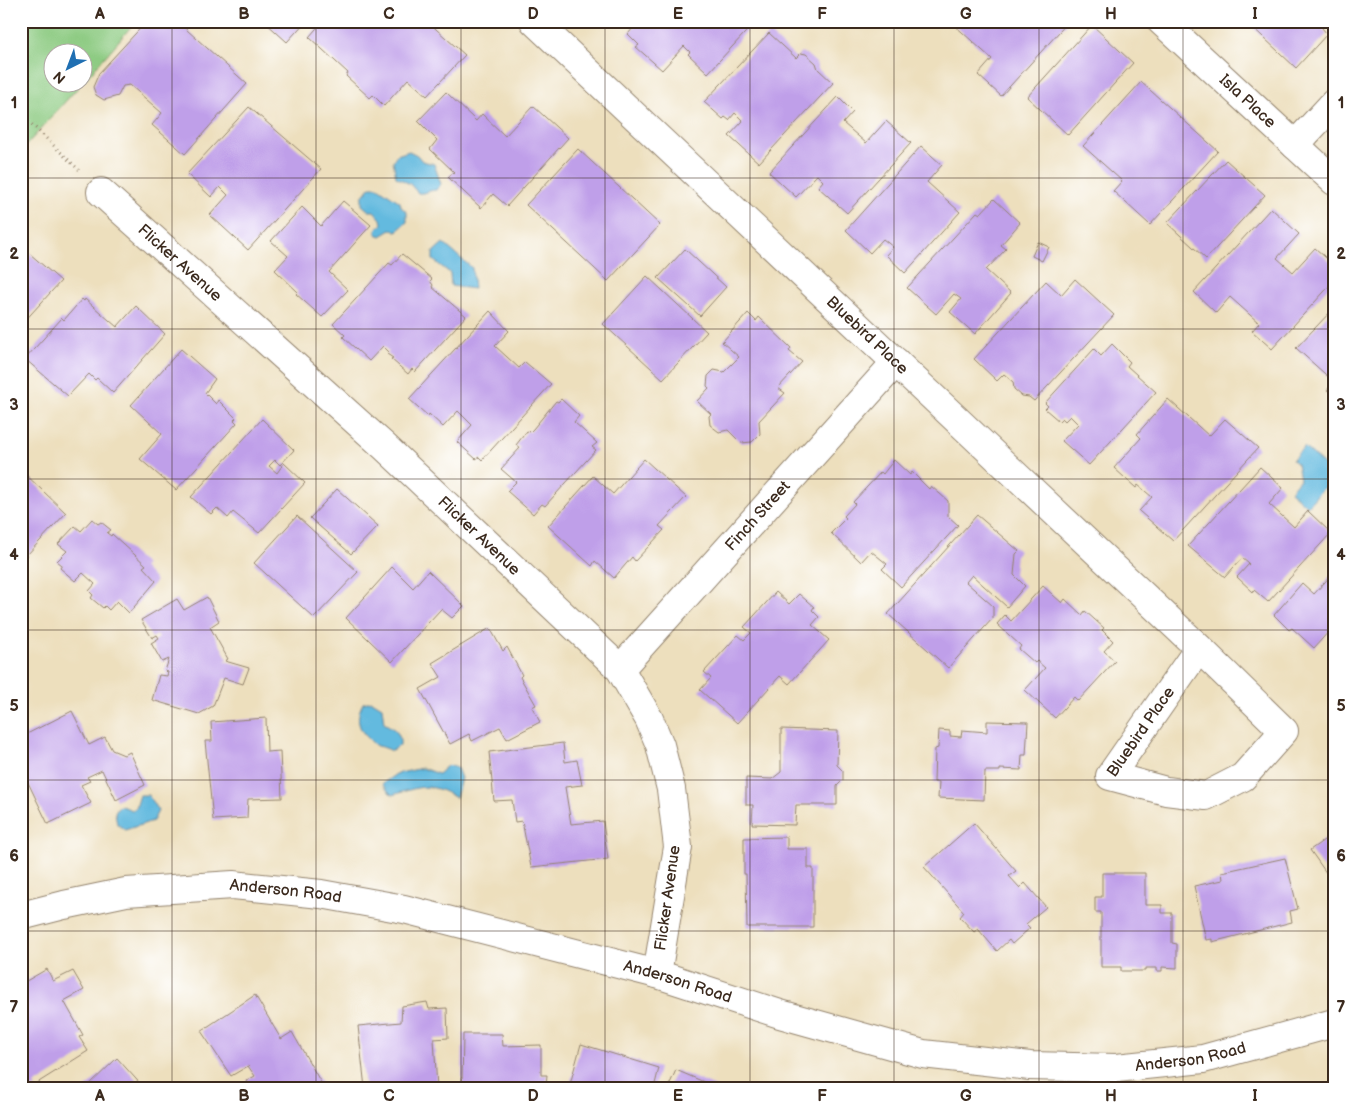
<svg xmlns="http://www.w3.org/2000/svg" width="1355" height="1109" font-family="'Balsamiq Sans',sans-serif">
<rect width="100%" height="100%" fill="#fff"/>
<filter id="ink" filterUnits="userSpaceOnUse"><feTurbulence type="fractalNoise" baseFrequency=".02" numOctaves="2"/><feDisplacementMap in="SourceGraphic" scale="10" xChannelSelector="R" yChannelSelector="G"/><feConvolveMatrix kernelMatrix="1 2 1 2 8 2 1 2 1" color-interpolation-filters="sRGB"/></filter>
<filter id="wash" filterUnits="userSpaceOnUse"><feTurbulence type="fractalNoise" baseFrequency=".0096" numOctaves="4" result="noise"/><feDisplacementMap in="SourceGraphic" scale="20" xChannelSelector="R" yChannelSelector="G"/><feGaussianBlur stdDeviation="1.12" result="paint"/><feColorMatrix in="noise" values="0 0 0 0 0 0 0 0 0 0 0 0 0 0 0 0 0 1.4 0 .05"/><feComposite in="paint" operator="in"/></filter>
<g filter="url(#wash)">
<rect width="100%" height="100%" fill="#eddfbd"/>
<!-- green -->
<path fill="#8dcb82" stroke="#647a50" d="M21 21H136L83 82 82 52H52V82L82 83 21 151Z"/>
<!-- water -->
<path fill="#63badf" stroke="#4f727e" d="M409 151 417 155 422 161 434 164 441 184 436 190C429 190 425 194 418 193L410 184 396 177 393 161 397 155Z
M370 187H378L400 202 401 207 407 212V222L397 231 391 230 381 236 376 234V230L382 224 381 219 374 211H369L362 205V197Z
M443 243 472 268 474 289 451 286 450 273 433 260V252Z
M1304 447 1334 474V477L1307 506 1290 491 1300 479 1297 464 1292 460Z
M372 701 382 707 384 723C394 729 401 732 400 745L392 751C387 748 382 747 377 746 374 745 371 741 368 738 357 728 356 716 363 703Z
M448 765 457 768 461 778 456 798C429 781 420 787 392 795L382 784 396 774 422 768 438 774Z
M140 795H148L158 811 153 821 125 830 117 824 115 812 118 807 122 806 132 810 136 808Z"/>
<g id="blocks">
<!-- building -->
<path fill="#bf9fe9" d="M147 21H177L247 84 185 154 152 125 162 113 130 85 123 86 118 96 104 100 96 95 93 87 99 73Z
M264 21H306L287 42Z
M323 21H427L465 55 427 96 408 79 384 106 373 95 370 98 346 76 348 73 309 37Z
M639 21H756L708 73 688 54 690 52 684 46 662 70 636 47 639 45 628 34Z
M954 21H1069L1001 96 978 75 992 59 952 23Z
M1246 21H1329L1322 28 1327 34 1296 68Z
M1092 25 1133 63 1068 135 1027 97Z
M769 33 796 58 801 53 806 54 816 63 818 69 833 83 759 163 729 136 743 121 735 113 729 120 725 117 723 119 704 102Z
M1141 82 1218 151 1150 225 1113 191 1122 181 1083 146Z
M446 92 476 121 482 114 505 136 533 106 568 138 507 206 493 194 481 208 448 177 454 172 430 149 437 140 418 121Z
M838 97 853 112 843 123 866 143 886 121 911 143 847 213 818 187 823 181 817 175 796 197 769 172Z
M249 107 321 169 248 250 210 215 228 195 220 187 211 197 187 174Z
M921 146 942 165 927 182 960 212 905 273 886 255 893 247 883 239 870 253 846 230Z
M578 149 660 225 608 281 526 205Z
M1226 160 1265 195 1206 259 1167 223Z
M994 199 1020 223 1001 245 1006 249 986 270 1011 293 975 334 950 312 961 299 954 294 936 314 907 288 977 212 980 214Z
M343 201 371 225 329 272 348 290 322 317 296 294 298 292 275 270 288 256 271 241 302 207 321 226Z
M1271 208 1299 234 1277 258 1293 272 1315 248 1334 265V281L1272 349 1252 331 1259 323 1230 297 1216 313 1194 292Z
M1038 242 1049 247 1042 261 1032 256Z
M21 246 61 281 21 325Z
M685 249 726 287 700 316 658 278Z
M402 254 432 279 430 281 433 285 432 287 466 316 415 372 412 369 408 374 391 359 393 358 387 354 389 352 383 346 369 361 343 337 345 335 333 324 389 263 392 265Z
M647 276 707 332 663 379 603 324Z
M1075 279 1114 315 1034 401 1029 397 1022 396 1014 389 1013 382 1004 374 997 381 974 359 1046 281 1061 295Z
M82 299 84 301 85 299 117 327 136 306 165 334 113 393 97 378 95 380 89 374 68 396 25 359 62 318 64 320Z
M1334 308V396L1327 390 1334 382 1296 348Z
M490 311 509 331 495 346 519 368 525 362 551 384 482 460 479 457 476 459 457 442 472 425 458 411 443 427 429 414 428 416 409 399Z
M748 313 756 321 759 317 791 348 789 351 802 362 778 388 785 393 759 421 760 434 752 442 741 443 728 430 719 432 710 425 709 416 711 414 697 401 709 388 707 386 708 376 714 370 724 372 739 357 722 342Z
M1112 344 1130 362 1127 366 1156 392 1089 465 1062 441 1078 424 1070 416 1065 421 1062 418 1059 421 1045 409 1048 406 1045 403 1094 349 1101 356Z
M181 349 215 379 205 393 216 404 218 400 236 418 234 420 237 423 176 490 140 459 162 434 131 405Z
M561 399 579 416 574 422 597 443 592 447 596 450 545 506 542 504 533 514 507 491 516 482 501 469 520 448 516 445 527 431 530 432 533 429 556 401 558 402Z
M1168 399 1209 436 1225 419 1258 448 1173 541 1139 511 1152 497 1138 485 1136 488 1114 468 1141 438 1137 434Z
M262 419 294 450 280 465 275 460 269 466 277 473 284 463 305 483 259 533 233 512 228 518 217 508 211 514 191 497Z
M644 459 686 497 659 526 664 530 635 561 632 557 614 578 595 561 592 566 548 526 593 476 613 494Z
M894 460 910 475 912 472 929 489 931 486 948 501V516L958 525 901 587 882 569 887 564 871 551 861 562 831 533 846 518 844 516 855 504 853 502 881 472 883 474Z
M1260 467 1283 488 1269 504 1294 527 1308 511 1331 533 1268 602 1254 590 1253 592 1237 577 1249 564 1242 558 1225 577 1188 546Z
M21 470 66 513 26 556 21 551Z
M337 489 378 526 351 554 310 518Z
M977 515 1019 551 1016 554 1014 575 1025 586 1007 607 972 575 966 582 993 606V618L948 668 888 614Z
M297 516 358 572 314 618 254 563Z
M92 519 98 524 101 522 111 530 107 533 111 536 112 534 146 565 143 567 156 581 129 613 117 601 109 610 105 606 103 608 91 598 93 595 89 591 95 584 83 573 75 581 60 568 62 565 57 561 67 551 58 544 75 526 81 531Z
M392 567 413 588 428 571 464 606 452 618 441 609 392 662 346 618Z
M1334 572V633L1330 630 1314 648 1292 628 1289 630 1274 615 1302 583 1314 594Z
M1043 586 1062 603 1065 599 1082 615 1085 611 1104 628 1102 630 1113 641 1104 651 1115 661 1078 701 1074 697 1055 718 1025 690 1045 668 1037 661 1035 663 1019 649 1021 646 997 624 1005 615 1011 621Z
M776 592 789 604 799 594 814 607 812 610 819 617 812 625 829 640 789 684 780 676 737 723 700 690 711 678 704 672 738 635 744 640 751 633 744 627Z
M207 597 219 621 210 627 228 659 225 661 249 668 243 684 224 678 213 706 199 714 152 700 159 675 167 676 168 672 165 671 169 659 162 662 151 643 159 638 157 635 152 638 141 620 177 599 184 610Z
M490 628 503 651 507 647 522 675 520 677 536 705 532 707 540 722 507 739 500 727 472 741 469 734 450 744 420 689 441 677 432 663Z
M72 711 89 745 105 737 112 750 124 755 130 752 145 785 116 800 102 770 87 777 90 781 81 785 91 803 48 824 21 768V737Z
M266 718 267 752 280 751 282 798 248 799 247 818 213 820 205 741H212L211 722Z
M987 721 1028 722 1026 755H1022L1021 770 1000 769V771H985L984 800 938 798 939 782H934L935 749 938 748 939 730 950 731V736L961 737 962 730 987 732Z
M781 729 838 731 837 765 843 771V780L837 786V805H796L795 825 752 824 753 805H746V778L772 779 781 772Z
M563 743 565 762 577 760 582 785 565 787 571 824 603 821 608 859 531 867 522 821 515 822 512 800 494 801 489 752Z
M974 823 1016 871 1009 876 1020 888 1025 883 1046 907 1026 924 1030 928 1012 944 1009 940 997 951 978 929 974 932 960 917 964 912 924 867Z
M1334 833V884L1310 850Z
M787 837V849H808V868H813V927H747L746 874H744V838Z
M1285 858 1298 909 1290 911 1292 922 1212 942V939L1206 940 1194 886 1223 880 1222 872Z
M1102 873H1145V905H1162V913H1172V943L1177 944V968L1162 967V971H1157V968H1145V971H1121V967H1101V912H1095V897H1102Z
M47 969 53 981 73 971 84 990 64 1001 83 1035 79 1037 88 1051 34 1085 36 1088H21V984Z
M255 995 281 1039 292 1032 324 1088H250L246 1081 255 1076 248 1066 231 1076 201 1031Z
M427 1002 429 1009 447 1008 448 1038 434 1039 437 1088H365L358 1026 401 1022 402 1006Z
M463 1034H502L503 1046 541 1045V1075H547L546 1088H462Z
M581 1044 659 1068 654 1088H569Z
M117 1058 144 1088H86Z
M676 1070 718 1088H668Z"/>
</g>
</g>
<g filter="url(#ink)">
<use href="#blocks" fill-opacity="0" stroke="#94846e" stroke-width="1"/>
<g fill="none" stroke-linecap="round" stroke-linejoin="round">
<defs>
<g id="minor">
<path id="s1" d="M534 21 1199 648 1284 731 1243 777 1206 796 1166 791 1110 776 1199 648"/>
<path id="s2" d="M1161 21 1334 181"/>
<path d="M1295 145 1334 103"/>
<path id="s3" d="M101 192 385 447 620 669 649 719 660 745 671 789 678 847 657 974"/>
<path id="s4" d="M620 669 896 362"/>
</g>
<g id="tertiary">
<path id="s5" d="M21 916 64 905 126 892 233 885 321 894 404 909 657 974 780 1014 923 1054 1030 1066 1116 1068 1203 1059 1334 1023"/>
</g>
</defs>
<!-- minor casing -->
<use href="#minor" stroke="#94846e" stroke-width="30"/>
<!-- tertiary casing -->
<use href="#tertiary" stroke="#94846e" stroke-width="30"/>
<!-- path -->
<path stroke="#94846e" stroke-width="3" stroke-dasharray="1 4" stroke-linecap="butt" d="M21 114 79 170"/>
<!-- minor -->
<use href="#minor" stroke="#fff" stroke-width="28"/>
<!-- tertiary -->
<use href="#tertiary" stroke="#fff" stroke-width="28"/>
</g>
</g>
<!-- grid -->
<path fill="none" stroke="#3b2a1e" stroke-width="1" stroke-opacity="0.55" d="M172 21V1088M316 21V1088M461 21V1088M605 21V1088M750 21V1088M894 21V1088M1039 21V1088M1183 21V1088M21 178H1334M21 329H1334M21 479H1334M21 630H1334M21 780H1334M21 931H1334"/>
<g text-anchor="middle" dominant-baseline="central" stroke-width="4" stroke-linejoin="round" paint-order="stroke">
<!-- street labels -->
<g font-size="16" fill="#3b2a1e" stroke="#fff">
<text stroke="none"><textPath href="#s2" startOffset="118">Isla Place</textPath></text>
<text stroke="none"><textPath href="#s3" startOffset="106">Flicker Avenue</textPath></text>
<text stroke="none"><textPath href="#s1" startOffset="458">Bluebird Place</textPath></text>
<text stroke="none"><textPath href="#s4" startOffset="206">Finch Street</textPath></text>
<text stroke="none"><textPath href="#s3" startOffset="511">Flicker Avenue</textPath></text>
<text stroke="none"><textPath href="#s1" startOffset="1288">Bluebird Place</textPath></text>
<text stroke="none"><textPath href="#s5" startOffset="268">Anderson Road</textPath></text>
<text transform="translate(668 898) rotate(-82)">Flicker Avenue</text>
<text stroke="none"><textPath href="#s5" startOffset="671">Anderson Road</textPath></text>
<text stroke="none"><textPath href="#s5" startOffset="1196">Anderson Road</textPath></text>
</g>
</g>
<!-- margin -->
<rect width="1355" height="1109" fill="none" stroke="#fff" stroke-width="55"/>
<!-- north arrow -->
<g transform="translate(68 68) rotate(222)"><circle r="24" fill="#ffffff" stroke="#b1aaa5"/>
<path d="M0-4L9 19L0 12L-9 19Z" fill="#1f6fb2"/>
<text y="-8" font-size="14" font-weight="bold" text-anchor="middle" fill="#3b2a1e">N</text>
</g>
<rect x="28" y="28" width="1300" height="1054" fill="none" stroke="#3b2a1e" stroke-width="2"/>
<g font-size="16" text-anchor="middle" font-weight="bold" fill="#3b2a1e">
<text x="100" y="19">A</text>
<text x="244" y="19">B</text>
<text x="389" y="19">C</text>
<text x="533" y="19">D</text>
<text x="678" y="19">E</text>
<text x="822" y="19">F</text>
<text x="966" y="19">G</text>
<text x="1111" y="19">H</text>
<text x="1255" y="19">I</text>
<text x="14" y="108">1</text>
<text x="1341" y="108">1</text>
<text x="14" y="259">2</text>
<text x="1341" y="259">2</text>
<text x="14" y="410">3</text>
<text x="1341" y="410">3</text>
<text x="14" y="560">4</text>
<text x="1341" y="560">4</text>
<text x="14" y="711">5</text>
<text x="1341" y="711">5</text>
<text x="14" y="861">6</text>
<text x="1341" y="861">6</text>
<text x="14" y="1012">7</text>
<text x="1341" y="1012">7</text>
<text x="100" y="1101">A</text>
<text x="244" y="1101">B</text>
<text x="389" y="1101">C</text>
<text x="533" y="1101">D</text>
<text x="678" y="1101">E</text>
<text x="822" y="1101">F</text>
<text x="966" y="1101">G</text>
<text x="1111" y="1101">H</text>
<text x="1255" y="1101">I</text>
</g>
</svg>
